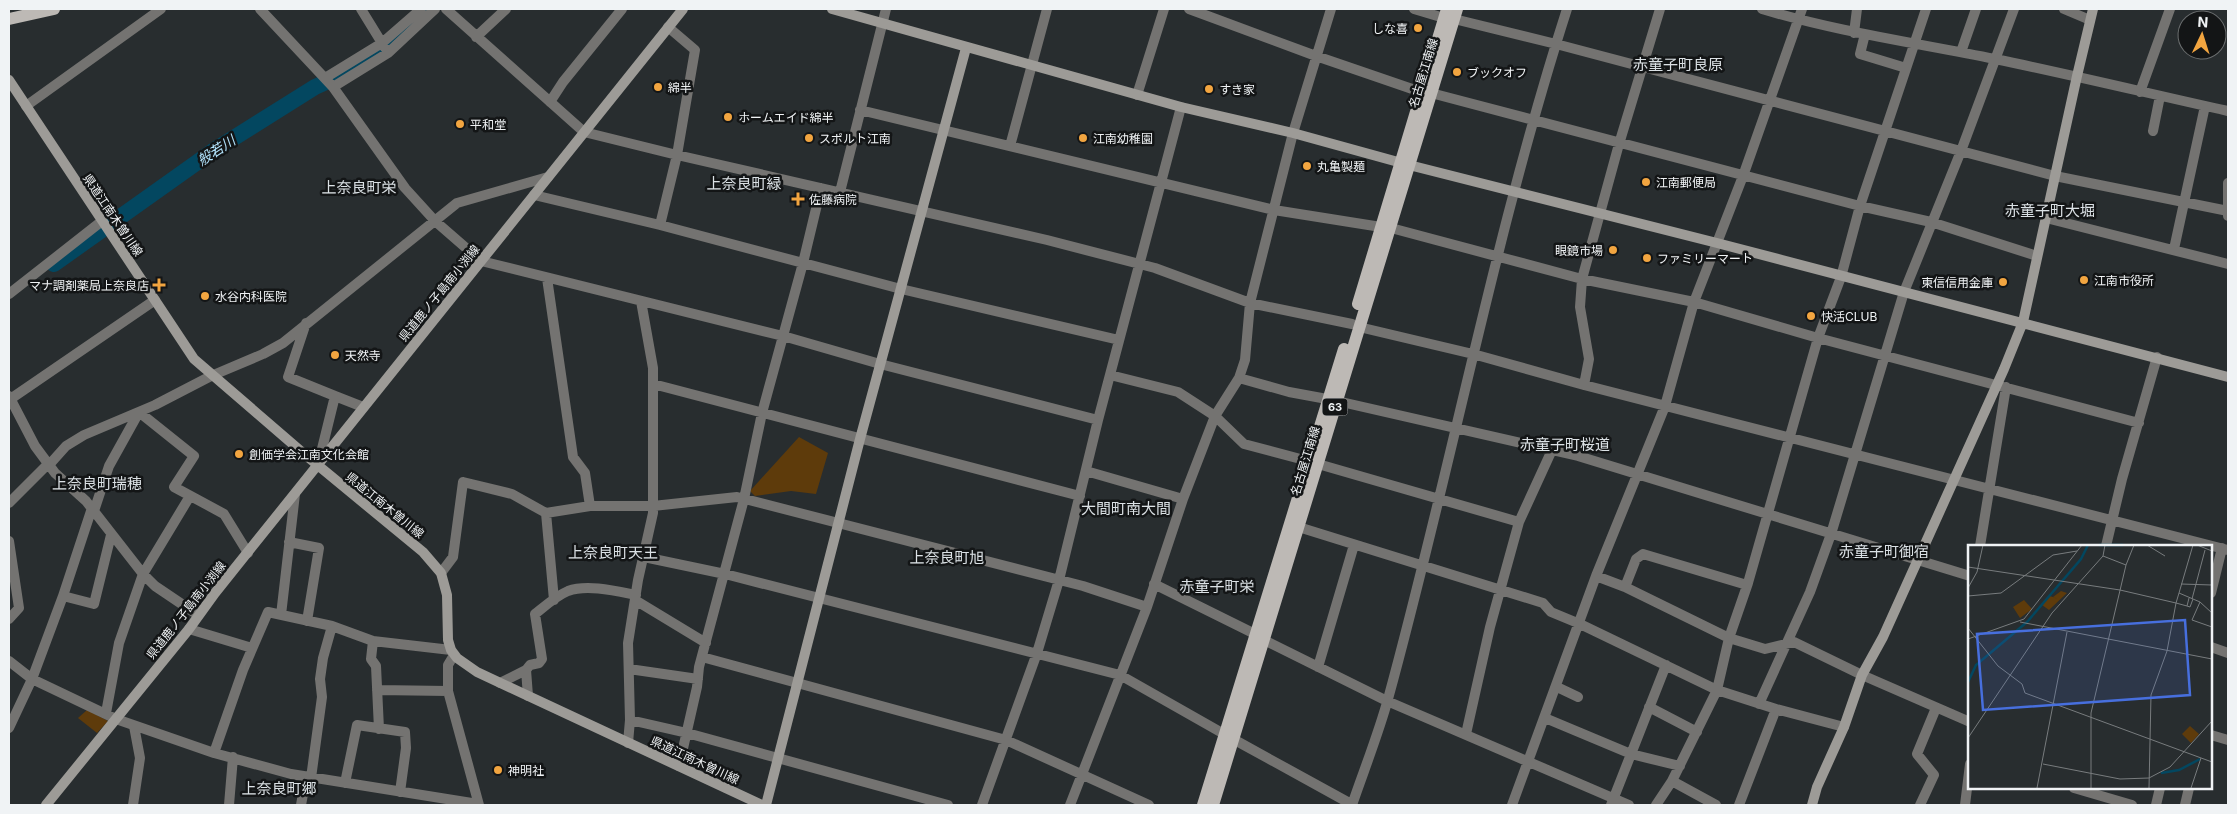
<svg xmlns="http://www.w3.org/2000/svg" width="2237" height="814" font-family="Inter,'Noto Sans JP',sans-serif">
<rect width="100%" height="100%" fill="#282d2f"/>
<!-- green -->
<path fill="#5e3b0b" d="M799 437 828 453 816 494 791 491 755 496 750 491Z
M87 710 108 721 97 733 78 718Z"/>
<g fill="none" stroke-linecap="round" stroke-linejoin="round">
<!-- river -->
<path stroke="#034760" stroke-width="16" d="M54 264 213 151 315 87 337 77 376 53 427 9"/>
<!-- street -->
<path stroke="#747371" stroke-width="10" d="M260 9 333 87 405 188 435 221 481 261 783 336 880 364 1098 420
M361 9 385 48
M446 9 584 132 677 155 1047 240 1155 268 1250 303 1352 324
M1189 9 1316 56 1421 92
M1414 9 1444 18
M1762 9C1838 32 1917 43 1995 59 2073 75 2151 94 2228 111
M2064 9 2090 20
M1454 19 1556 44 2055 176 2228 211
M1854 33 1857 9
M1865 34 1860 54 1906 68
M476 37 506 9
M1961 52 1976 9
M325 78 382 43 421 9
M333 87 388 53 435 9
M2140 92 2170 9
M1431 93 1860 206 1931 222 2037 256
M1137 95 1164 9
M550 102 563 82 622 9
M26 106 161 9
M860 110 1274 210 1381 227
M2153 131 2160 96
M1010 146 1047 9
M2228 183V216
M840 192 886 9
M534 195 660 225 901 289 1119 340
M2046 218 2228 264
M660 225 677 155 695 50 668 27
M1391 228 1582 279 1694 302 1818 338 2139 423
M2174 249 2205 106
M547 278 573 457 585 473 590 506
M9 294 102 221
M306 323 288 377 335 396 318 465
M1359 327 1473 354 1584 385 2228 550
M1110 375 1178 392 1215 416 1244 444 1308 461
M1239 378 1289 392 1327 399
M653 384 1080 496
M1584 385 1589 359 1580 307 1582 279 1619 144 1660 9
M9 396 35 446 55 473 86 501 143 574 155 586 198 615
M335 396 363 407
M9 400 155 300
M1337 401 1578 456 1970 576
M1318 464 1519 522
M49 465 66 446 84 435 155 405 211 376 263 354 283 343 457 203 548 177
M1086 471 1183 499
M9 503 48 464
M92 508 63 596 94 604 111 535
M94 511 109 466 139 412 194 456 174 487 224 514 248 553
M546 513 554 600
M1292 525 1543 603 1551 612 1580 624 1717 690 1776 709 1739 805
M9 541 19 608 9 619
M289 542 319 548 307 621
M1980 546 2006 387
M2106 546 2122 479 2157 357
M644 557 725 574 1120 675 1224 734
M441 573 453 557 463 482 512 494 546 513 590 506H653L737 497 1083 586 1147 607
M1596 576 1625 587 1729 638 1765 649 1794 642 1862 675 1970 722
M1154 584 1255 634
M1625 587 1636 559 1643 554 1747 585
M2211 593 2222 548
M635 600 706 643
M281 615 295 494
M189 629 252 648
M1264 640 1387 701 1629 805
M373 641 371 659 376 666 379 729
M2211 647 2228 653
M454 655 448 665V691L479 805
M702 657 1006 740 1149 805
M9 661 32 679 116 719 214 753 291 774 478 804
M1318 667 1354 545
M629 669 698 679
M500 683 526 670
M1557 687 1578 697
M377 690 448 691
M528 696 526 670 530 665 539 663 542 659 535 614C545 606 556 596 568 591 587 584 616 591 636 595
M1759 704 1810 592 1831 534 1904 292 1961 151 2014 9
M1649 707 1697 732
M1776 709 1844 727
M106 713 119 643 143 574 190 496
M1545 718 1631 754 1680 766
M630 720 687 733 948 805
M9 728 32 679 63 596
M1466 734 1490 627 1519 522 1552 450
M2211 735 2228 740
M1233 739 1353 805
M628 743 630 720 628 643 638 580 653 513V368L641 301
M214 753 243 670 268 612 332 626 373 641 451 650
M679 766 697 687 699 667 744 499 762 413 803 263 821 188
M311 778 322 697 320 679 323 658 332 626
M1672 781 1716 805
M345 783 357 725 405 732 406 748 400 792
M2074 788 2132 805
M133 805 140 758 134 726
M229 805 233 757
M301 805 306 777
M982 805 1037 653 1059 580 1098 420 1181 107
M1070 805 1147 607 1183 499 1215 416 1239 378 1245 360 1250 303 1293 133 1331 9
M1352 805C1364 770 1378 735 1388 699 1451 470 1494 236 1567 9
M1512 805 1596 576 1665 406 1694 302 1743 176 1802 9
M1611 805 1666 665
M1656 805 1672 781 1717 690 1729 638 1748 583 1818 338 1841 277 1860 206 1926 9
M1920 805 1934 775 1917 754 1936 708
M1965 805 1970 764
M2156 805 2160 788
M2185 805 2189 788"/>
<!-- secondary -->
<path stroke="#9d9b97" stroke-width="10" d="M832 9 1181 107 1293 133 1409 165 1717 243 2228 377
M9 80 194 359 303 453 423 552 441 573 447 595 448 640 451 650 457 658 477 672 762 805
M46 805 189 629 215 593 683 9
M766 805 860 439 966 48
M1812 805 1817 787 1844 727 1862 675 1883 637 2004 369 2023 322 2077 76 2093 9"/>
<!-- primary -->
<path stroke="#bdb9b5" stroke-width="12" d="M9 19 54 9
M1358 304 1447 9
M1203 805 1344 349
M1213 805 1457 9"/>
</g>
<!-- markers -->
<g fill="#f2a540" stroke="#131516" stroke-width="2">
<circle cx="1418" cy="28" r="5"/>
<circle cx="1457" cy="72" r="5"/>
<circle cx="658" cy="87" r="5"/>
<circle cx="1209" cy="89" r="5"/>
<circle cx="728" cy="117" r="5"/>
<circle cx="460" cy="124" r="5"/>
<circle cx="809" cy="138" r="5"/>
<circle cx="1083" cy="138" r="5"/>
<circle cx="1307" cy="166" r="5"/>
<circle cx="1646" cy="182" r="5"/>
<path d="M795.5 191.5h5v5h5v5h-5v5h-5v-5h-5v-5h5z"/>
<circle cx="1613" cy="250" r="5"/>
<circle cx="1647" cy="258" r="5"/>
<circle cx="2084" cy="280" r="5"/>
<circle cx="2003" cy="282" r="5"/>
<path d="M156.5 277.5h5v5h5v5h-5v5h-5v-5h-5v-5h5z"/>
<circle cx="205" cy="296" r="5"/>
<circle cx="1811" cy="316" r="5"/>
<circle cx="335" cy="355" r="5"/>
<circle cx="239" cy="454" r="5"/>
<circle cx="498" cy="770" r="5"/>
</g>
<g text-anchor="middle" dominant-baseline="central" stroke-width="5" stroke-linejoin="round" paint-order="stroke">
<!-- shield labels -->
<rect fill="#131516" stroke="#aeb0b2" stroke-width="1" x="1322.5" y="398.5" width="25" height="17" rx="4"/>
<g font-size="11" font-weight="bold" fill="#f0f3f5">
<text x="1335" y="407">63</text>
</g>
<!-- poi labels -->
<g font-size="12" fill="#f0f3f5" stroke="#131516" text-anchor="start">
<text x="1408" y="28" text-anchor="end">しな喜</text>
<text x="1467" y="72">ブックオフ</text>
<text x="668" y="87">綿半</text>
<text x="1219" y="89">すき家</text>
<text x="738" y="117">ホームエイド綿半</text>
<text x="470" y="124">平和堂</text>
<text x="819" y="138">スポルト江南</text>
<text x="1093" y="138">江南幼稚園</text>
<text x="1317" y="166">丸亀製麺</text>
<text x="1656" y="182">江南郵便局</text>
<text x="809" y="199">佐藤病院</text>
<text x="1603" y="250" text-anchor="end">眼鏡市場</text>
<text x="1657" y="258">ファミリーマート</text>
<text x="2094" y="280">江南市役所</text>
<text x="1993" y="282" text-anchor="end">東信信用金庫</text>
<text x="149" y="285" text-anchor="end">マナ調剤薬局上奈良店</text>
<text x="215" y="296">水谷内科医院</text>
<text x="1821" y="316">快活CLUB</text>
<text x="345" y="355">天然寺</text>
<text x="249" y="454">創価学会江南文化会館</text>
<text x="508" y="770">神明社</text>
</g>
<!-- street labels -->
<g font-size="12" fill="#f0f3f5" stroke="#131516">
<text transform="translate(1423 73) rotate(-73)">名古屋江南線</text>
<text transform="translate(113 215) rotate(56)">県道江南木曽川線</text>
<text transform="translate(439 293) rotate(-51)">県道鹿ノ子島南小渕線</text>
<text transform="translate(1305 461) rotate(-73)">名古屋江南線</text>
<text transform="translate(385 505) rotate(39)">県道江南木曽川線</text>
<text transform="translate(186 610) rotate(-52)">県道鹿ノ子島南小渕線</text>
<text transform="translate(695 760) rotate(25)">県道江南木曽川線</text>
</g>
<!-- water labels -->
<g font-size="14" font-style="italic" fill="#b2e3fc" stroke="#131516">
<text transform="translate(216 150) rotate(-33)">般若川</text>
</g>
<!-- quarter labels -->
<g font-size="15" fill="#dbe1e5" stroke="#131516">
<text x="1678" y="64">赤童子町良原</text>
<text x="744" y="183">上奈良町緑</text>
<text x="359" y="187">上奈良町栄</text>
<text x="2050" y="210">赤童子町大堀</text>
<text x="1565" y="444">赤童子町桜道</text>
<text x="97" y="483">上奈良町瑞穂</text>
<text x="1126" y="508">大間町南大間</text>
<text x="1884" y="551">赤童子町御宿</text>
<text x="613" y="552">上奈良町天王</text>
<text x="947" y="557">上奈良町旭</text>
<text x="1217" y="586">赤童子町栄</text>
<text x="279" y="788">上奈良町郷</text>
</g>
</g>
<!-- overview -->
<g transform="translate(1968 545)">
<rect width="244" height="244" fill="#282d2f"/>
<path d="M93 46 99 48 81 65 74 60 82 51 90 54 85 52ZM56 55 64 64 52 73 45 62ZM222 181 231 189 223 198 214 189Z" fill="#5e3b0b"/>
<path fill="none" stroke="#034760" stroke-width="2.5" d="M131 0H155M0 137 8 120 59 77 113 14 120 0M193 228 211 225 232 214"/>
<path fill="none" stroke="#787c7e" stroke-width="1" d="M179 0 197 11M229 0 244 6M135 11 158 20M0 22 152 45M213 39 244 40M0 43 9 27 15 0M152 45 208 58 211 48 232 57M211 48 225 0M0 51 33 48 85 10 109 6M221 53 219 61 222 62 225 54M224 54 237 5M244 68 232 57 224 75 244 82M52 77 244 114M0 83 30 121 54 139 57 148 244 217M0 94 56 74 114 0M0 193 84 68 135 11 137 0M75 219 152 234 181 233 202 222 244 176M69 243 99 87M123 243V168L158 20 166 0M181 243 183 150 199 106 208 58 219 61M223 243 233 213"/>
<path fill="#476fde" fill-opacity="0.15" stroke="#476fde" stroke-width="2.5" d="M217 75 222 150 15 165 9 89Z"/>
<rect width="244" height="244" fill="none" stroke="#f0f3f5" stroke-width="2.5"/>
</g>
<!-- border -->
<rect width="2237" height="814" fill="none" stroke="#f0f3f5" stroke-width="20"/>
<!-- north arrow -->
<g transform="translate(2202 35) rotate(4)"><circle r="24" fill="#131516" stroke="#6b6e6f"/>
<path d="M0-4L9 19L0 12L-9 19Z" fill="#f2a540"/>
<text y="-8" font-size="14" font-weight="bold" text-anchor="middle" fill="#f0f3f5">N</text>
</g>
</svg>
